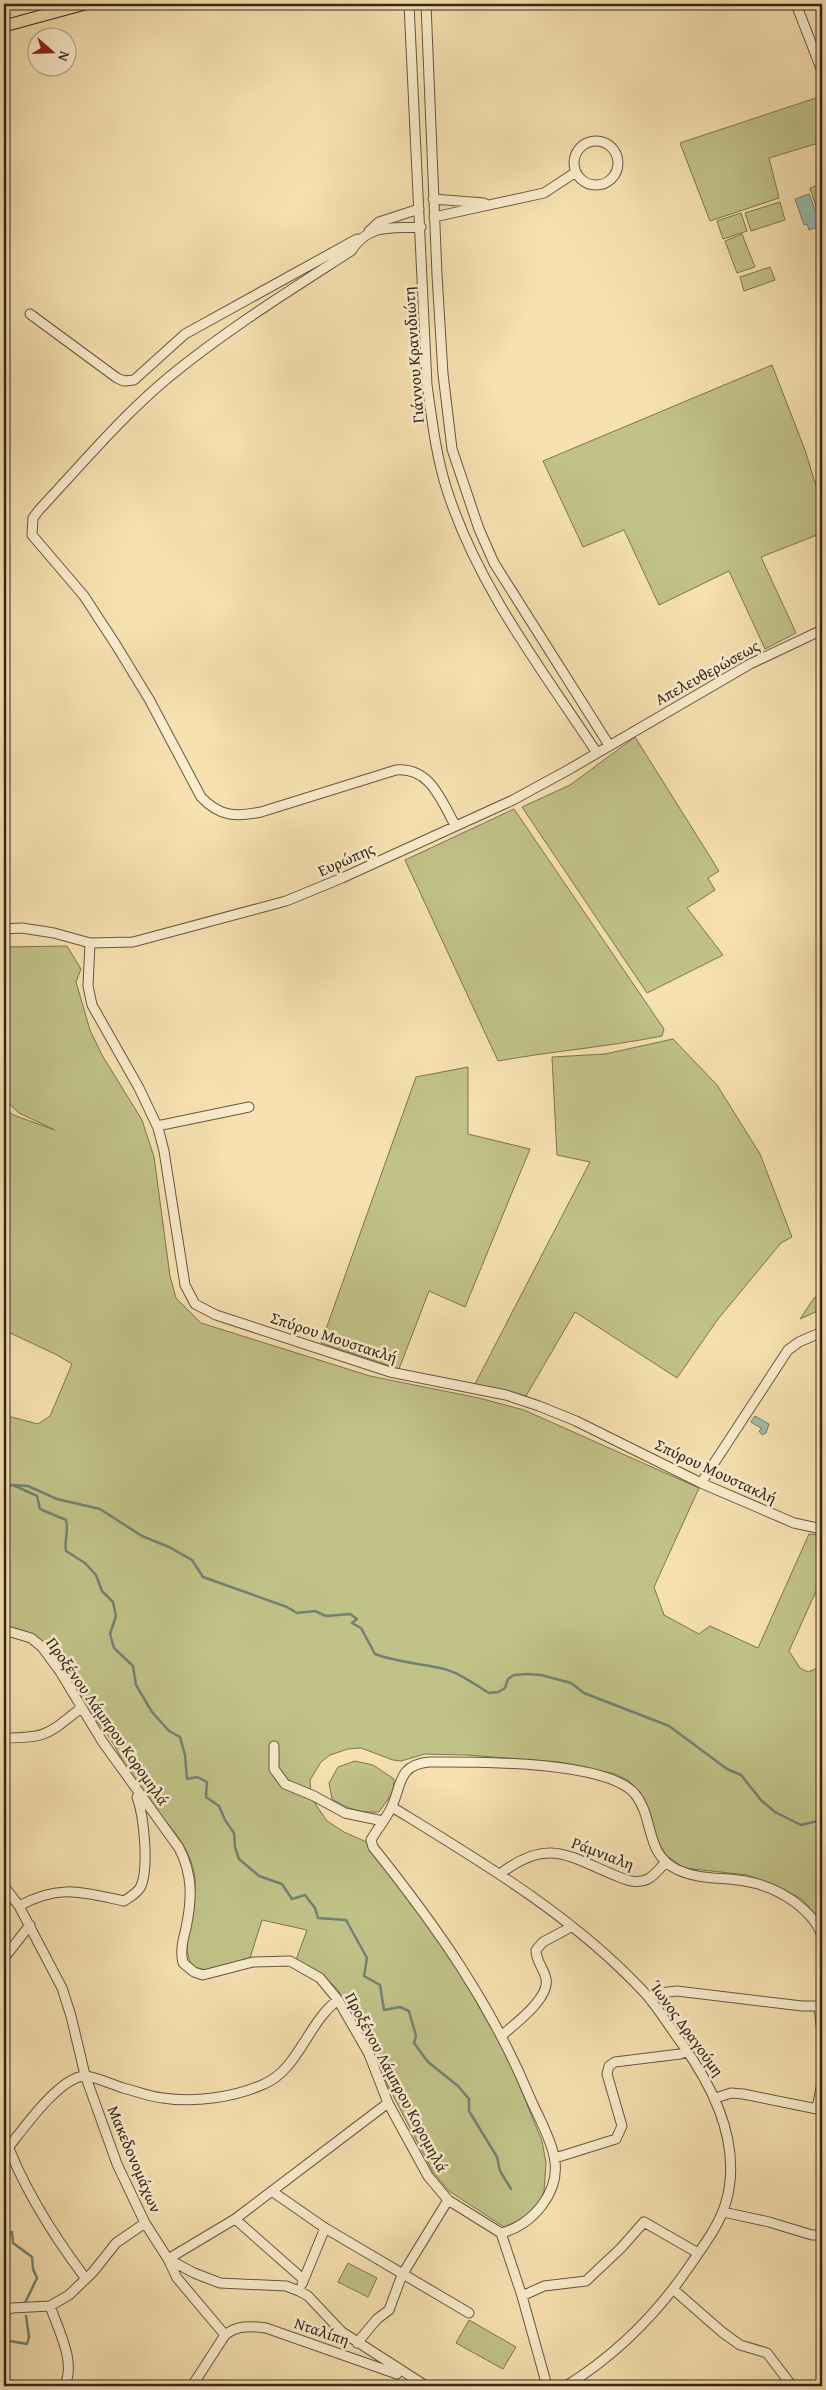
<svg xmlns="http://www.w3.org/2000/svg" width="826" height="2390" font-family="'Gentium Book Plus',serif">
<rect width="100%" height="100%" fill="#f7e1b0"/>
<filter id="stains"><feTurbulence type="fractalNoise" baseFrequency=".004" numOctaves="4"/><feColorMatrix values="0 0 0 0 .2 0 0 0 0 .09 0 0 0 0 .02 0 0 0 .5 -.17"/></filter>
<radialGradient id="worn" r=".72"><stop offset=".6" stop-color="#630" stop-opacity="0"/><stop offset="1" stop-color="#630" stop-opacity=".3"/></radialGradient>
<!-- green -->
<path fill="#c1c288" stroke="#7b7453" d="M822 96V142L769 158 779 198 710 221 680 143Z
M822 184V215L819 216 810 188Z
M780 202 785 220 751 231 745 213Z
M741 213 747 231 723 239 717 221Z
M742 234 755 267 737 273 725 241Z
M770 267 775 280 744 291 740 277Z
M772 365 805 450 822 505V533L761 557 796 633 765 649 729 571 659 605 624 530 583 547 543 461Z
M635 737 719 871 708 878 715 890 687 908 723 955 647 993 522 807 570 785Z
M514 809 664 1029 662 1036C607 1047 553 1051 498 1061L405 860Z
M67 946 81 969 76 982 90 1030 102 1055 142 1120 154 1157 170 1276 176 1298 201 1323 370 1376 479 1398 524 1410 699 1488 654 1587 664 1615 699 1634 710 1626 758 1648 809 1534 822 1535V1578L789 1651 800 1668 808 1672 822 1666V1922L802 1899 774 1885 747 1875 684 1868 667 1856 657 1841 640 1792 629 1781 615 1774 559 1762 466 1755 425 1754 401 1761 393 1760 361 1748 348 1749 330 1755 321 1762 310 1780 311 1796 318 1808 327 1821 344 1832 371 1844 444 1945 490 2026 502 2043 542 2141 546 2163 544 2191 539 2205 529 2216 504 2227 449 2191 433 2172 338 1990 322 1974 296 1960 307 1930 262 1920 250 1958 206 1970 194 1968C175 1945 201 1902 194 1872 186 1836 156 1814 136 1785 128 1773 122 1758 114 1745 106 1731 94 1719 86 1705 73 1682 62 1656 40 1640 32 1634 14 1633 4 1631V1415L38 1424 50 1416 72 1364 57 1355 4 1330V1107L13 1115 55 1130 19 1113 4 1099V947Z
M673 1039 717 1085 760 1154 792 1237 781 1243 718 1319 677 1378 575 1312 526 1396 475 1384 590 1162 557 1155 552 1057 605 1054Z
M468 1067V1134L530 1149 465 1307 429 1291 399 1369 321 1343 416 1077Z
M822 1295V1309L800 1319 814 1298Z
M355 1761 373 1765 394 1779 393 1792 379 1812C360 1813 348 1809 332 1799L329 1783 338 1767Z
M348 2263 377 2278 368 2297 338 2282Z
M469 2320 516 2347 503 2369 456 2343Z"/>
<!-- water -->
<path fill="#9dbdae" stroke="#738174" d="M809 194 821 226 809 230 807 224 804 225 795 199Z
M755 1416 769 1424 766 1433 762 1435 759 1431 762 1429 751 1422Z"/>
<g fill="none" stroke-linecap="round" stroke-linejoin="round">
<!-- stream -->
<path stroke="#738174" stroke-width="2.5" d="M13 1485 37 1496 40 1509 66 1520C69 1532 64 1539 66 1551L85 1563 96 1575 102 1591 113 1602 116 1616 110 1634 114 1648 133 1666 136 1685 152 1712 169 1731 180 1737 185 1755 187 1779 197 1777 207 1782 206 1797 219 1806 225 1820 234 1833 235 1847 239 1859 259 1876 282 1884 292 1899 305 1895 315 1908 318 1918 346 1920 367 1958 364 1976 380 1985 384 2010 400 2007 409 2011 416 2036 414 2043 428 2062 458 2086 469 2099V2111L497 2157 500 2171 511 2189
M4 1487 13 1485 28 1486 57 1499 100 1509 142 1536 169 1547 192 1560 203 1577 287 1607 297 1613 315 1611 326 1616 350 1614 357 1619 352 1623 361 1628 375 1654C396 1662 418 1663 440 1668 457 1671 474 1684 489 1693L498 1692 505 1688 508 1679 514 1675 526 1674 541 1675 571 1683 584 1693 669 1726 727 1769 741 1775 761 1800 775 1812 801 1825 822 1820
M4 2234 12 2232 13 2243 32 2257 33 2269 37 2278 24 2305
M4 2340 27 2344 29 2337 26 2316"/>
<defs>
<path id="minor" d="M409 4 427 385C432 420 436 456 447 490 478 587 541 668 597 753
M426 4 437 275 443 374 452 449 479 529 494 563 609 745
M796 4 822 71
M574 163a22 22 0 1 1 44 0a22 22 0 1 1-44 0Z
M433 199 484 203
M434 217 544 193 576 172
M421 227C390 229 369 223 351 251 289 291 226 330 169 377 122 416 81 465 39 510L33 518 32 535 84 596 116 645 149 699 201 797C220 817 236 817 261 812L396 770C430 767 441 800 455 825
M369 231 379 222 419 209
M30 314 117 378 124 381 134 380 185 334 357 239
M4 929 22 928 54 933 90 943 133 942 286 901 342 878 513 800 568 770 750 664 822 630
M90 943 88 986 92 1005 139 1088 158 1128 164 1151 185 1285 195 1304 216 1315 390 1372 506 1395 539 1406 576 1421 701 1483 794 1523 822 1529
M157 1126 249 1107
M701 1483 788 1350 799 1342 822 1332
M4 1630 31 1638 42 1647 59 1670 102 1741 179 1848C193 1875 192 1899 186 1928 183 1940 180 1950 183 1963L194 1972 203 1975 253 1962 290 1961 320 1978 338 2000 369 2054 388 2103 428 2176 448 2200 501 2233 522 2296 547 2386
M4 1738C48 1738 48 1734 81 1708
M274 1746V1769L285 1784 314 1796 345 1813 383 1821
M392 1807C480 1861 572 1915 643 1991 658 2007 670 2028 683 2045 715 2090 742 2146 726 2202 720 2224 704 2245 691 2264 658 2313 616 2355 566 2386
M500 1874C549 1836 569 1857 619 1877 629 1881 638 1884 648 1879 654 1876 660 1868 665 1863
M4 1886 19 1906 62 1988 71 2016 85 2075 117 2164 145 2223 168 2259 194 2273 220 2283 286 2286 299 2291 308 2296 342 2332 426 2386
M19 1906C59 1884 81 1892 124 1901 130 1897 138 1893 141 1886 149 1867 144 1816 137 1797
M4 1958 30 1925
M649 1998 659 1993 677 1991 802 2006H819L822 2003
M819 2006 822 2034
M501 2036C515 2024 550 1998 546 1979 544 1968 536 1962 536 1950L543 1942 571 1927
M716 2098 731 2093 743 2094 822 2110
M817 2108 822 2083
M4 2135C22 2187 53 2235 86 2279
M8 2148C23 2129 59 2078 84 2076 91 2075 114 2085 123 2088 136 2091 150 2097 163 2098 195 2103 235 2097 264 2084 298 2070 308 2022 338 2000
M555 2158 616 2139 622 2126 607 2074 609 2066 615 2062 680 2054 688 2051
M273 2192 325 2228 469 2313
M723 2212 769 2222 812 2235H822
M235 2219 303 2279
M501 2233C532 2226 562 2191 554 2156 550 2137 539 2118 531 2100 492 2005 437 1927 373 1847L371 1840C377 1829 387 1818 392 1806 402 1784 398 1765 429 1762 473 1762 606 1760 635 1794 655 1819 644 1854 678 1870 700 1880 722 1877 745 1881 775 1886 810 1906 822 1935
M302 2284 325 2228
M673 2289 722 2332 740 2345 767 2353 792 2386
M522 2296 544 2286 586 2281 621 2248 644 2222 698 2253
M50 2306C58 2329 77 2364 64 2386
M4 2311 12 2308 50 2306 69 2295 93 2272 116 2243 145 2223
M225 2335 177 2278 168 2259 235 2219 388 2103
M357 2343 377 2319 389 2310 402 2275 448 2200
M192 2386 225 2335C237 2325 251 2326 266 2328L397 2374"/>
<path id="major" d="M4 26 85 4"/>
</defs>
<!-- minor casing -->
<use href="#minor" stroke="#665642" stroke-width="11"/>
<!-- major casing -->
<use href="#major" stroke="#35271e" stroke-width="13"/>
<!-- minor -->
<use href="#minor" stroke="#faeccc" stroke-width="9"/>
<!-- major -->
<use href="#major" stroke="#f7e1b0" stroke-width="11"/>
</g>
<g text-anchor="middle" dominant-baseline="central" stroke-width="5" stroke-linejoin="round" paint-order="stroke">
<!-- street labels -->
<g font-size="16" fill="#35271e" stroke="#faeccc">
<text transform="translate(413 355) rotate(-94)">Γιάννου Κρανιδιώτη</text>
<text transform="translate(707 672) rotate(-29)">Απελευθερώσεως</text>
<text transform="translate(346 859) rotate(-24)">Ευρώπης</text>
<text transform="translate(334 1337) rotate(18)">Σπύρου Μουστακλή</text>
<text transform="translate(716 1471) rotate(25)">Σπύρου Μουστακλή</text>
<text transform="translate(108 1721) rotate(55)">Προξένου Λάμπρου Κορομηλά</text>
<text transform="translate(603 1853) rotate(21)">Ράμνιαλη</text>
<text transform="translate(687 2028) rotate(54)">Ίωνος Δραγούμη</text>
<text transform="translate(397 2082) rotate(62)">Προξένου Λάμπρου Κορομηλά</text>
<text transform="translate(135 2159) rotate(67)">Μακεδονομάχων</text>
<text transform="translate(322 2331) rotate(19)">Νταλίπη</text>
</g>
</g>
<!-- margin -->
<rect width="826" height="2390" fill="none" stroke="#f7e1b0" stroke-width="20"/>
<rect x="5" y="5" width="816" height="2380" fill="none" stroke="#35271e" stroke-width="2.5"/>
<rect x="10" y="10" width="806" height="2370" fill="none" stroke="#35271e"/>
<!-- north arrow -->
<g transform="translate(52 52) rotate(110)"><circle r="24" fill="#faeccc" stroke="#ab9d86"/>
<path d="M0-4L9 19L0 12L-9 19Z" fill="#8f2418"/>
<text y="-8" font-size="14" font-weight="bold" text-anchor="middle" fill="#35271e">N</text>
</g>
<rect width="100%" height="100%" filter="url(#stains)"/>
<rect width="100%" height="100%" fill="url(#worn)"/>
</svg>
